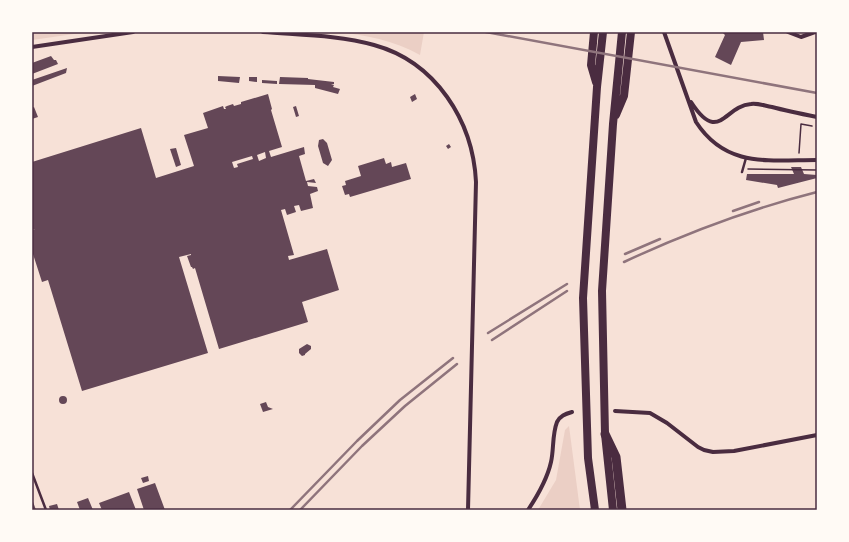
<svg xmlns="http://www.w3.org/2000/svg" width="849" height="542" font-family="Karla,sans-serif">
<rect width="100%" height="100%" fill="#f7e1d7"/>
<!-- green -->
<path fill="#ebcfc5" d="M32 32H88L32 40Z
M336 32H424L420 55C393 40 366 35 336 32Z
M569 426 580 510H538L556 480 565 430Z"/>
<!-- building -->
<path fill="#644757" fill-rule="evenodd" d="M722 32H763L764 40 741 42 731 65 715 57 725 35Z
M51 56 54 60H56L58 64 32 74V63Z
M67 68 66 73 32 86V80Z
M218 76 240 77 239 83 218 81Z
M249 77H257V82L249 81Z
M280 77 308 78V79L334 82V84H331L334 85 333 87 340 89 338 94 315 88V85L279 84Z
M262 80 277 81V84L262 83Z
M268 94 272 109 271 110 282 147 269 151 271 157 304 147 305 154 299 156 306 181 314 179 316 183 307 182 308 186 317 187 318 191 310 194 313 208 301 211 299 205 294 206 296 212 287 215 285 209 281 210 294 255 288 256 289 260 327 249 339 290 302 302 308 322 219 349 195 268 193 269 192 267H191L187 256 191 255V254L179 257 208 353 82 391 48 280 42 282 32 251V230L35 229 32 230V162L141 128 156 178 194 166 184 135 208 128 203 113 223 106 224 109H226L225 107 227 106 233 104 234 106 241 104V102ZM265 152 266 158 259 161 257 155ZM252 156 253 159 237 164 238 167 234 168 232 162Z
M415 94 417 99 412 102 410 97Z
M296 106 299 116 296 117 293 107Z
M34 107 38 117 32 119V108Z
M323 139 327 143 332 160 328 166 323 163 318 146 319 140Z
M449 144 451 147 448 149 446 146Z
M176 148 181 165 176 167 170 149Z
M384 158 386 164 391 162 392 167 406 163 411 179 350 197 349 194 345 195 342 186 346 185 345 181 361 176 358 166Z
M791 167H801L804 174 817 175V178L778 188 777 185 746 180 747 174H794Z
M307 344 311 346V349L305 354V355L302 356 299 353V349Z
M59 400a4 4 0 1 1 8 0a4 4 0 1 1-8 0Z
M266 402 268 407 273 409 263 412 260 404Z
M148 476 149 481 143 483 141 478Z
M155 483 165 510H144L137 489Z
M129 492 136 510H102L99 503Z
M88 498 93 510H80L77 502Z
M32 499 36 510H32Z
M57 504 59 510H50L49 506Z"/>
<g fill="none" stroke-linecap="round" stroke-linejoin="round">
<!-- path -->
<path stroke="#4a2c40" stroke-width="1.5" d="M799 153 801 124 812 126
M748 169 817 170"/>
<!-- service -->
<path stroke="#4a2c40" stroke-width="2.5" d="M742 172 746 158
M32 473 46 510"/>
<!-- minor -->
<path stroke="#4a2c40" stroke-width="4" d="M263 32C300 35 339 35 374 45 436 62 473 121 476 182L468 510
M664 32 696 122C726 168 768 160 817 160
M788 32 801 37 815 32
M32 47 133 32
M691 102C719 145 724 106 751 104 758 103 765 106 772 107 787 111 802 114 817 117
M615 411 650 413 667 423 698 447 704 450 713 452 734 451 817 435
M528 510C538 495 547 480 551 462 554 449 552 435 557 422 560 416 565 414 572 412"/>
<!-- trunk -->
<path stroke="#4a2c40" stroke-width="8" d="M594 32 591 65 596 82
M616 115 624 96 631 32
M595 510 588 458 583 298 597 87 603 32
M613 510 605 434 602 291 613 124 622 32"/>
<!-- motorway -->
<path stroke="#4a2c40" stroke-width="9" d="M605 434 616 457 622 510"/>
<!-- rail -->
<path stroke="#8f747c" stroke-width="2.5" d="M486 32 817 93
M733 211 759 202
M625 254 660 239
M624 262C686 233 750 209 817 192
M488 333 567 284
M492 340 567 291
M290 510 357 441 400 400 453 358
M300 510 362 446 405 406 457 364"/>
</g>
<!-- border -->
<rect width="849" height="542" fill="none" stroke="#fffaf5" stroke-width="66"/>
<rect x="33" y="33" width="783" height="476" fill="none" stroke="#4a2c40" stroke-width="1.5"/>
</svg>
